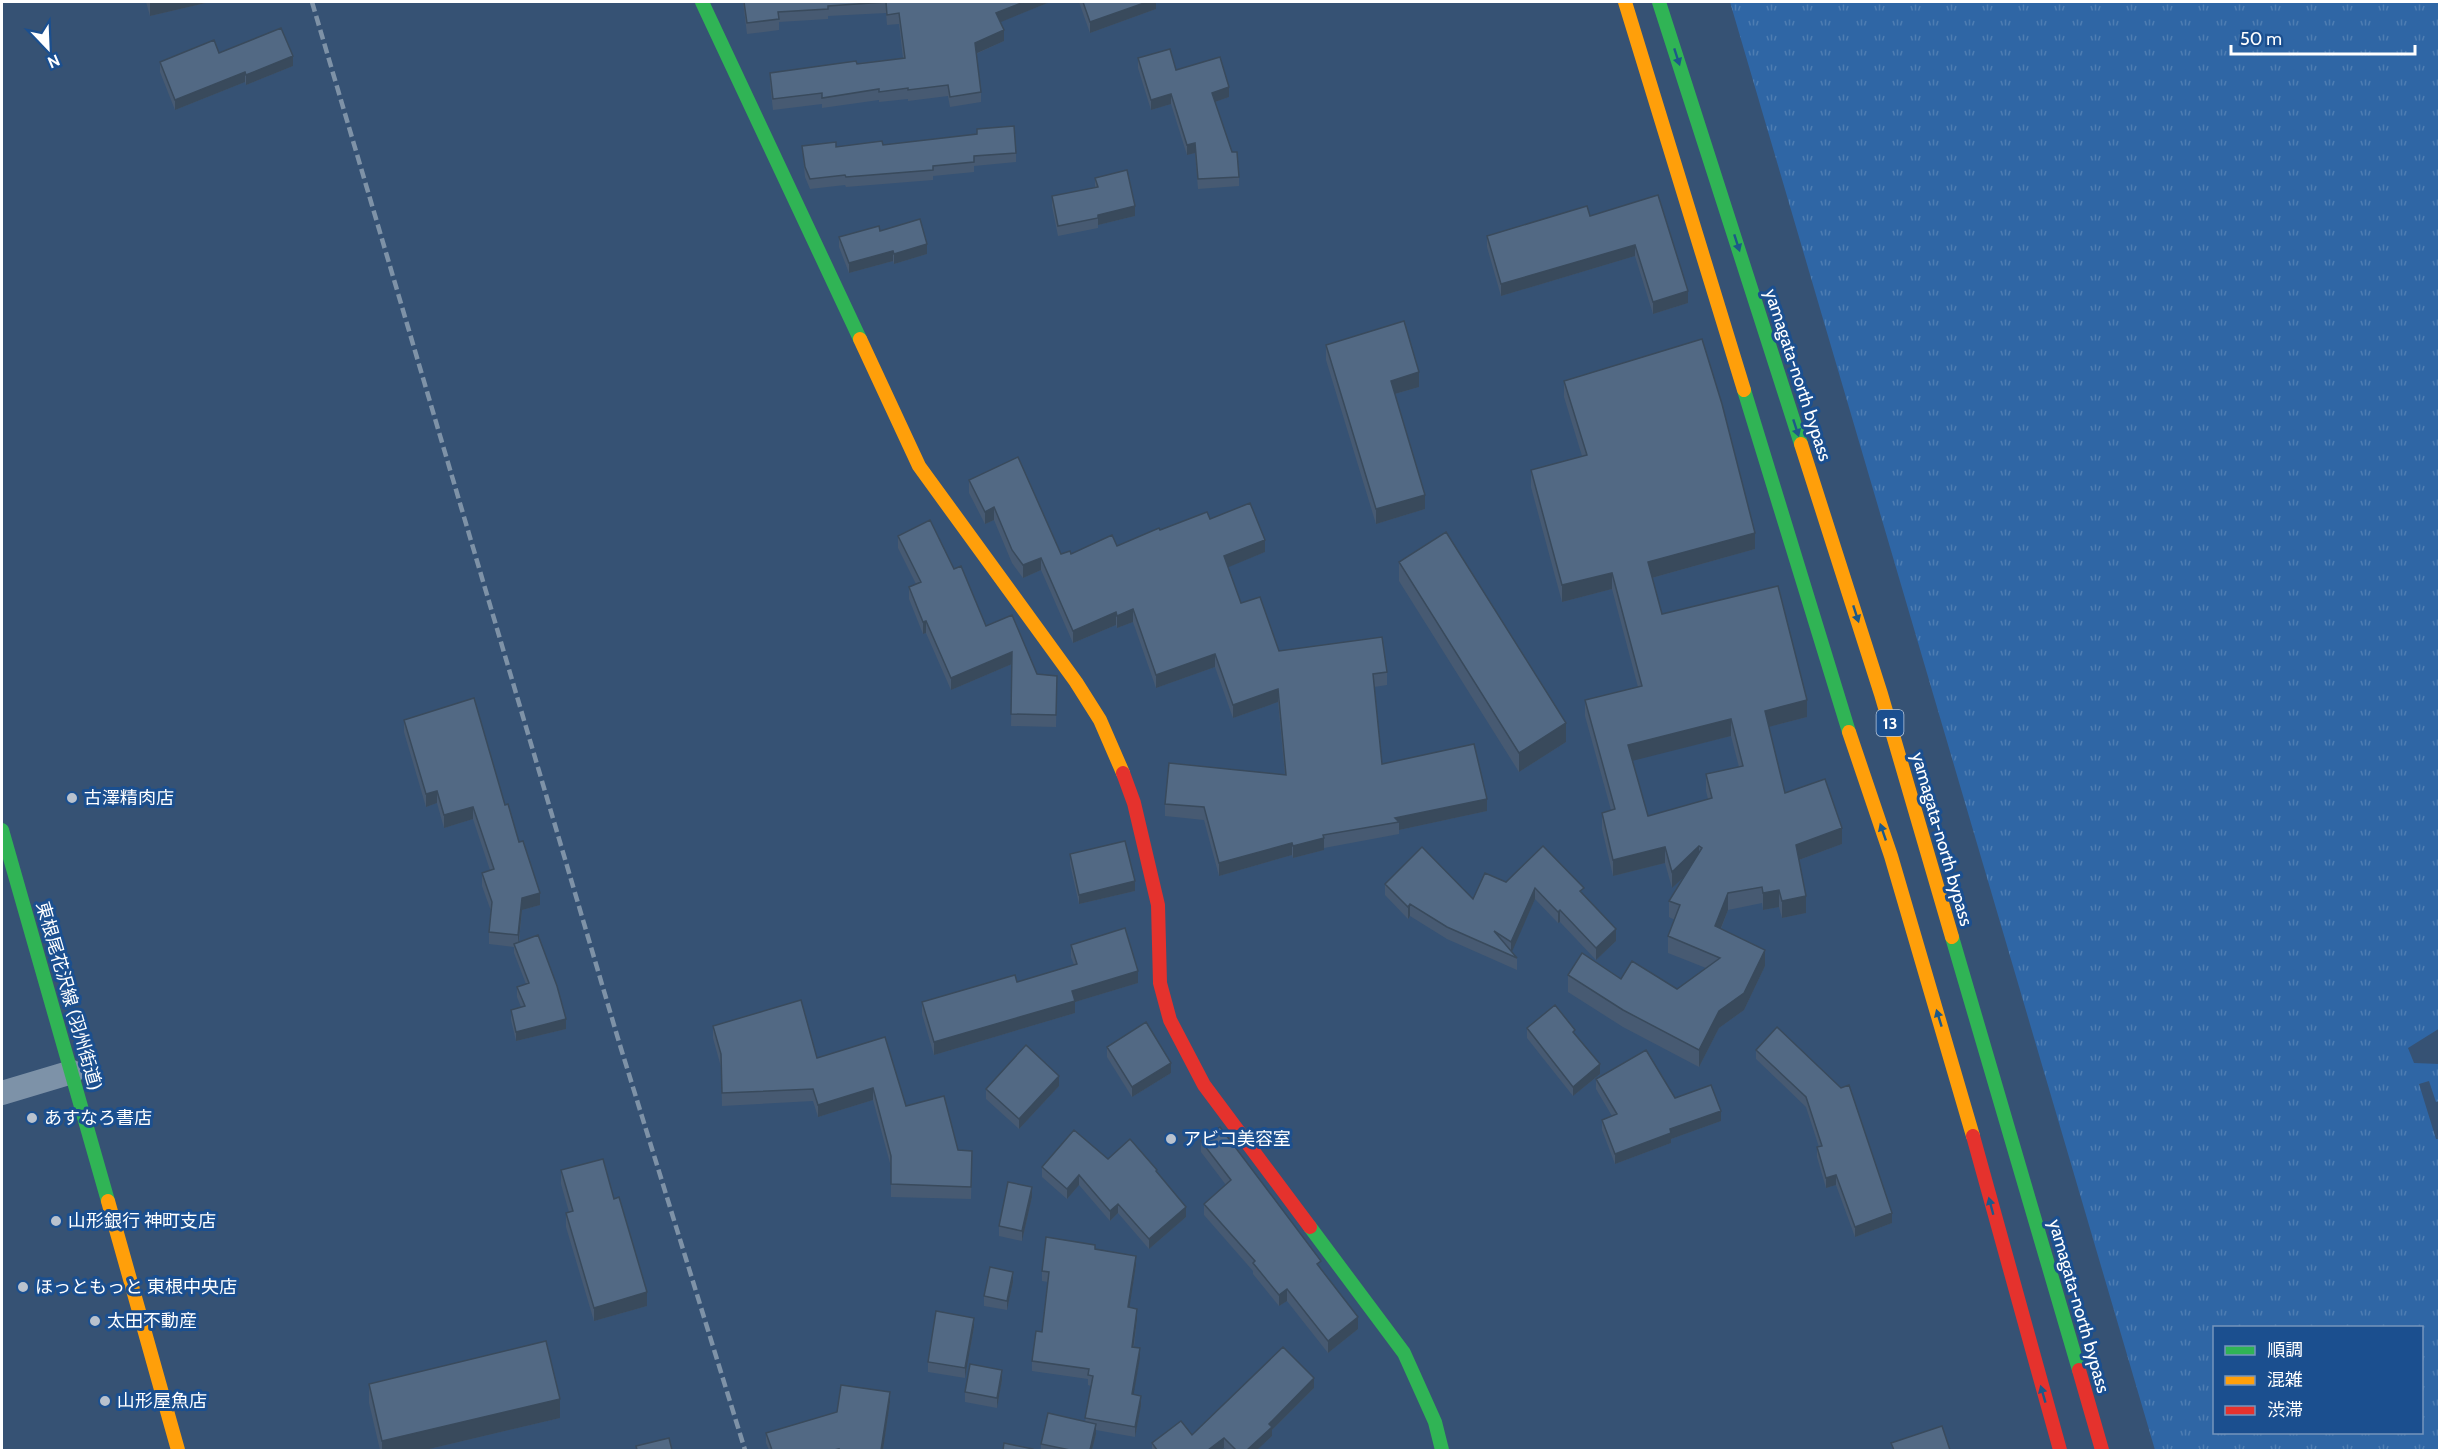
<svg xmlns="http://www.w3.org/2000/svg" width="2441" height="1452" font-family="Cabin,'Noto Sans JP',sans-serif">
<defs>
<pattern id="grass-tufts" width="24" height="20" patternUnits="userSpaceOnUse" patternTransform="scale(1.5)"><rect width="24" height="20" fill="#2f66a5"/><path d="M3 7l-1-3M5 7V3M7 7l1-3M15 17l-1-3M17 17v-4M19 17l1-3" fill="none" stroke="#4e7db2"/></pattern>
</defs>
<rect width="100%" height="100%" fill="#365274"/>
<!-- grass -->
<path fill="url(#grass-tufts)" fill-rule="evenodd" d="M1730 2H2439L2440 1028 2408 1048 2414 1063 2439 1064V1101L2436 1102 2429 1081 2419 1084 2436 1139H2439V1450H2155ZM2214 1328H2422V1432H2214Z"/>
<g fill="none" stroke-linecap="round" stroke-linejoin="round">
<!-- street -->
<path stroke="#7d92a8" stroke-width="24" d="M2 1093 72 1072"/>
<!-- fast -->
<path stroke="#30b455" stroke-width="14" d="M702 2 860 339
M1659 2 1801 444
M1744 390 1849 732
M2 830 108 1201
M1952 937 2079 1370
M1310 1227 1404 1353 1435 1422 1442 1450"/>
<!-- slow -->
<path stroke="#ff9f0a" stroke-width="14" d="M1625 2 1744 390
M860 339 919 466 1076 682 1100 720 1123 773
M1801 444 1881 694 1952 937
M1849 732 1891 856 1973 1136
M108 1201 178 1450"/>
<!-- jam -->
<path stroke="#e5322d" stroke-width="14" d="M1123 773 1134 803 1158 905 1160 983 1170 1020 1204 1085 1310 1227
M1973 1136 2060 1450
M2079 1370 2102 1450"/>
<!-- rail -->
<path stroke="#7e92a7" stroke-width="4.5" stroke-dasharray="10 4.5" stroke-linecap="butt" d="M312 2 619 1042 745 1450"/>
</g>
<!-- wall -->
<path fill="#475a72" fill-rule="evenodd" d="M146 2H210L150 16Z
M743 2H1050L1000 22 1004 41 976 54 981 92V102L950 107 948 96 908 101V99L879 102V100L822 108V104L773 110 770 84V73L903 58 899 24 887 25 886 13 828 16V19L779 22V30L747 34Z
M1079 2H1156V9L1090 33Z
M219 53 293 66 246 85 245 82 175 110 160 72V62Z
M1138 58 1176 70 1229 97 1215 102 1239 177V186L1198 189 1195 153 1187 155 1171 104 1151 110 1138 68Z
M883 145 1016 153V162L974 166V172L933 176V180L846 187 845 185 810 189 805 177 802 146 836 147Z
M1095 178 1135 216 1098 225V228L1058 236 1052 206V196L1095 188Z
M1658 195 1688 303 1653 314 1635 256 1501 296 1487 247V236L1590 216Z
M880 231 927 254 894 264 893 261 849 273 839 247V237Z
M1326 345 1419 387 1395 394 1425 509 1376 524 1326 360Z
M1564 381 1755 549 1652 578 1662 614 1807 717 1768 727 1785 793 1842 844 1799 860 1806 913 1782 918 1779 907 1763 910 1762 903 1728 910 1721 929 1765 966 1744 1010 1719 1028 1699 1067 1623 1027 1568 992V975L1621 979 1677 989 1706 968 1668 953V936L1675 920 1669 917V901L1684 877 1672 888 1665 863 1613 876 1602 829V813L1611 810 1585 716V700L1638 687 1612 589 1562 602 1531 487V470L1582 456 1564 397ZM1731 736 1739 767 1706 774V791L1708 799 1648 816 1632 760Z
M969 480 1061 554H1071L1117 546 1160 530 1210 519 1265 552 1228 567 1241 603 1279 651 1387 672V685L1374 687 1382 764 1487 811 1399 830V834L1324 848V850L1293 858 1292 855 1219 876 1204 820 1165 816V804L1285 775 1278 702 1233 718 1215 667 1156 688 1133 622 1117 628 1116 625 1073 643 1041 570 1023 578 1012 563 994 520 985 524 969 493Z
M898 536 954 569 986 626 1037 674 1057 676 1056 727 1011 726 1012 664 951 690 926 633 923 634 909 599V587L916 584 898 548Z
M1399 562 1566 742 1519 772 1399 581Z
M404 720 505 805 519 842 540 905 522 910 519 942 566 1029 516 1041 511 1020V1010L521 1007 517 997V987L526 984 514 953V947L489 944V932L491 911 482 886V873L490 870 473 819 444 828 437 803 426 807 404 732Z
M1070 854 1135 891 1079 904 1070 864Z
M1506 882 1584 895 1616 941 1596 960 1560 922 1558 923 1535 899 1511 952 1517 958V970L1447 939 1410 916 1408 919 1385 895V884L1473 899Z
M1071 945 1138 983 1075 1002V1013L934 1055 922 1014V1002L1017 982 1074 965 1071 957Z
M713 1026 817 1058 906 1106 958 1150 972 1151 971 1199 891 1197V1167L873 1100 818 1117 813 1101 722 1106 721 1067 713 1038Z
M1777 1027 1892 1223 1855 1237 1836 1185 1826 1188 1817 1157V1147H1819L1806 1107 1756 1059V1050Z
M1527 1028 1575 1035 1600 1074 1573 1096 1527 1038Z
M1107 1047 1171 1073 1132 1097 1107 1057Z
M1596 1079 1675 1098 1721 1121 1671 1139V1143L1615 1164 1602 1130V1120L1612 1116 1596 1089Z
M1059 1086 1019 1129 986 1099V1089Z
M1201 1141 1321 1269 1358 1329 1328 1353 1287 1301 1279 1306 1253 1274V1271L1204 1215V1204L1226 1185 1201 1152Z
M1108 1159 1157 1172 1186 1217 1149 1249 1118 1213 1110 1221 1079 1185 1067 1199 1042 1177V1167Z
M561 1170 614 1199 647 1306 594 1321 566 1227V1213L569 1212 561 1184Z
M1032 1197 1022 1241 999 1236V1226Z
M1095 1249 1136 1265 1129 1308 1137 1319 1134 1347 1140 1358 1133 1395 1141 1406 1135 1437 1096 1430V1434L1092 1450H1041V1444L1085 1422 1091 1386 1088 1385V1379L1032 1371V1361L1042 1332 1048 1282 1042 1281V1271Z
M1013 1282 1007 1310 984 1306V1296Z
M974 1327 965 1378 928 1372V1362Z
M1002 1380 997 1408 965 1402V1392Z
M369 1384 560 1418 425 1450H380L369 1403Z
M1314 1388 1272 1430V1436L1257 1450H1227L1224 1448 1221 1450H1152V1443L1192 1435Z
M890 1402 883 1450H769L766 1443V1433Z"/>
<!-- shaded-wall -->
<path fill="#394a5c" d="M150 2H210L150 16Z
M1024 2H1050L996 24V13Z
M1147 2H1156V9L1090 33V22Z
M1004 30V41L975 54V43Z
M293 56V66L246 85V75Z
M245 72V82L175 110V100Z
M1229 87V97L1212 103V93Z
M1171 94V104L1151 110V100Z
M1195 143V153L1187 155V145Z
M1135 206V216L1098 225V215Z
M927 244V254L894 264V254Z
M1635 245V256L1501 296V284Z
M893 251V261L849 273V263Z
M1688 291V303L1653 314V302Z
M1419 372V387L1391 395V381Z
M1425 495V509L1376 524V509Z
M994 507V520L985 524V512Z
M1755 533V549L1648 579V562Z
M1265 540V552L1224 569V556Z
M1041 558V570L1023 578V565Z
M1612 573V589L1562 602V585Z
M1133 609V622L1117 628V616Z
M1116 612V625L1073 643V631Z
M926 621V633L923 634V622Z
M1012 652V664L951 690V678Z
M1215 654V667L1156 688V675Z
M1278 689V702L1233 718V705Z
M1807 700V717L1765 728V711Z
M1731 719V736L1628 762V745Z
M1566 723V742L1519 772V753Z
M437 791V803L426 807V794Z
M1487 799V811L1399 830V822L1395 818Z
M473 807V819L444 828V815Z
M1842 828V844L1796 861V845Z
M1324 838V850L1293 858V846Z
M1292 843V855L1219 876V863Z
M1699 846V863L1672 888V872Z
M1665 847V863L1613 876V860Z
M1135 881V891L1079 904V895Z
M1535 888V899L1511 954V942Z
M1779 890V907L1763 910V893Z
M540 893V905L522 910 518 947V935L522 898Z
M1728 893V910L1715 943V926Z
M1806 896V913L1782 918V901Z
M1410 904V916L1408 919V907Z
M1560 910V922L1558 923V912Z
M1616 929V941L1596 960V948Z
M1765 950V966L1744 1010 1719 1028 1699 1067V1050L1719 1011Z
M1138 971V983L1075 1002V1013L934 1055V1042L1072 991Z
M566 1019V1029L516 1041V1032Z
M1171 1063V1073L1132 1097V1087Z
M1600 1064V1074L1573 1096V1087Z
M1059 1076V1086L1019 1129V1119Z
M873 1088V1100L818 1117V1105Z
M1721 1111V1121L1671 1139V1143L1615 1164V1154L1670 1129Z
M1079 1175V1185L1067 1199V1189Z
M1836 1175V1185L1826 1188V1178Z
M1032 1187V1197L1022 1241V1231Z
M1118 1204V1213L1110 1221V1211Z
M1186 1207V1217L1149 1249V1239Z
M1892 1213V1223L1855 1237V1227Z
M1136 1256V1265L1128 1317V1307Z
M1013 1272V1282L1007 1310V1301Z
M1287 1289V1301L1279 1306V1295Z
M647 1292V1306L594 1321V1308Z
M1137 1309V1319L1132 1357V1347Z
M1358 1317V1329L1328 1353V1341Z
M974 1318V1327L965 1378V1368Z
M1140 1348V1358L1132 1404V1394Z
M1002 1370V1380L997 1408V1398Z
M1314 1378V1388L1272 1430V1436L1257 1450H1247L1269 1424Z
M890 1392V1402L883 1450H881Z
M1141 1396V1406L1135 1437V1427Z
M560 1399V1418L425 1450H382V1441Z
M1096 1424V1434L1092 1450H1090Z
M1224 1438V1448L1221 1450H1208Z"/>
<!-- building -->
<path fill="#526984" stroke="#394a5c" stroke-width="1.5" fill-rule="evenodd" d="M744 2H1024L996 13 1004 30 975 43 981 92 950 97 948 85 908 90V88L879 92V89L822 98V93L773 99 770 73 856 61 857 64 905 58 899 13 887 15 886 2 828 6V9L778 12 779 19 747 23Z
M1083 2H1147L1090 22Z
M281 28 293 56 246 75 245 72 175 100 160 62 214 40 219 53Z
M1170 49 1176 70 1220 57 1229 87 1212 93 1232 152H1237L1239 177 1198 179 1195 143 1187 145 1171 94 1151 100 1138 58Z
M1014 126 1016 153 974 156V162L933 166V170L846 177 845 175 810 179 805 167 802 146 836 142V147L882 141 883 145 977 134V129Z
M1127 170 1135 206 1098 215V218L1058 226 1052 196 1098 187 1095 178Z
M1658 195 1688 291 1653 302 1635 245 1501 284 1487 236 1587 206 1590 216Z
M920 219 927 244 894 254 893 251 849 263 839 237 879 226 880 231Z
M1404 321 1419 372 1391 381 1425 495 1376 509 1326 345Z
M1702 339 1722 404 1755 533 1648 562 1662 614 1778 586 1807 700 1765 711 1785 793 1825 779 1842 828 1796 845 1806 896 1782 901 1779 890 1763 893 1762 887 1728 893 1715 926 1765 950 1744 993 1719 1011 1699 1050 1623 1010 1568 975 1582 953 1621 979 1632 961 1677 989 1720 958 1668 936 1680 905 1669 901 1702 848 1699 846 1672 872 1665 847 1613 860 1602 813 1615 809 1585 700 1642 686 1612 573 1562 585 1531 470 1587 455 1564 381ZM1731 719 1743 766 1706 774 1712 798 1648 816 1628 745Z
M1018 457 1061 554 1070 551 1071 554 1112 535 1117 546 1159 528 1160 530 1207 512 1210 519 1250 503 1265 540 1224 556 1241 603 1260 597 1279 651 1382 637 1387 672 1373 674 1382 764 1474 744 1487 799 1395 818 1399 822 1323 835 1324 838 1293 846 1292 843 1219 863 1204 807 1165 804 1169 763 1286 775 1278 689 1233 705 1215 654 1156 675 1133 609 1117 616 1116 612 1073 631 1041 558 1023 565 1012 550 994 507 985 512 969 480Z
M930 520 954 569 961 566 986 626 1012 615 1037 674 1057 676 1056 715 1011 714 1012 652 951 678 926 621 923 622 909 587 921 582 898 536Z
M1446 532 1566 723 1519 753 1399 562Z
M474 698 505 805 508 804 519 842 523 841 540 893 522 898 518 935 489 932 492 902 482 873 494 869 473 807 444 815 437 791 426 794 404 720Z
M1125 841 1135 881 1079 895 1070 854Z
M1543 846 1584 888 1580 891 1616 929 1596 948 1560 910 1558 912 1535 888 1511 942 1494 931 1517 958 1447 927 1410 904 1408 907 1385 884 1422 847 1473 899 1485 873 1506 882Z
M1125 928 1138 971 1072 991 1075 1001 934 1042 922 1002 1015 975 1017 982 1077 964 1071 945Z
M538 935 557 986 566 1019 516 1032 511 1010 525 1006 517 987 529 983 514 944Z
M801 1000 817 1058 885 1037 906 1106 944 1096 958 1150 972 1151 971 1187 891 1184V1156L873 1088 818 1105 813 1089 722 1093 721 1054 713 1026Z
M1555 1005 1575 1030 1573 1032 1600 1064 1573 1087 1527 1028Z
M1146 1022 1171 1063 1132 1087 1107 1047Z
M1777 1027 1841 1088 1849 1085 1892 1213 1855 1227 1836 1175 1826 1178 1817 1147 1822 1146 1806 1097 1756 1050Z
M1026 1045 1059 1076 1019 1119 986 1089Z
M1646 1050 1675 1098 1711 1085 1721 1111 1670 1129 1671 1133 1615 1154 1602 1120 1617 1114 1596 1079Z
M1220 1127 1321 1261 1317 1264 1358 1317 1328 1341 1287 1289 1279 1295 1253 1263 1255 1261 1204 1204 1231 1180 1201 1141Z
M1074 1130 1108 1159 1130 1139 1157 1170 1156 1171 1186 1207 1149 1239 1118 1204 1110 1211 1079 1175 1067 1189 1042 1167Z
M603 1159 614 1199 619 1197 647 1292 594 1308 566 1213 573 1211 561 1170Z
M1008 1182 1032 1187 1022 1231 999 1226Z
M1046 1237 1095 1245V1249L1136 1256 1128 1307 1137 1309 1132 1347 1140 1348 1132 1394 1141 1396 1135 1427 1085 1418 1093 1376 1088 1375 1089 1369 1032 1361 1036 1331 1042 1332 1049 1272 1042 1271Z
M990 1267 1013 1272 1007 1301 984 1296Z
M936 1311 974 1318 965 1368 928 1362Z
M546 1341 560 1399 382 1441 369 1384Z
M1283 1347 1314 1378 1269 1424 1272 1427 1247 1450H1236L1224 1438 1208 1450H1157L1152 1443 1181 1421 1192 1435Z
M970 1364 1002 1370 997 1398 965 1392Z
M841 1385 890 1392 881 1450H839V1449L834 1450H772L766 1433 837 1412Z
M1048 1413 1096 1424 1090 1450H1070L1041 1444Z
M1942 1426 1950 1450H1894L1891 1443Z
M669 1438 672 1450H637L636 1446Z
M1004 1443 1033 1449V1450H1003Z"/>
<!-- one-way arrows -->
<defs><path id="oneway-solid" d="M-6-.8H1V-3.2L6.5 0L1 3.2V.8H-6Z" transform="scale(1.5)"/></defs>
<g fill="#1d5989">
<use href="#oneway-solid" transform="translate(1677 57) rotate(72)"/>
<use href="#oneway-solid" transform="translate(1737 243) rotate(72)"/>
<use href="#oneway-solid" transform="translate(1796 428) rotate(72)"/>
<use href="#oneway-solid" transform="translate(1856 614) rotate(72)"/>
<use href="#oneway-solid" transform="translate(1883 832) rotate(-109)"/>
<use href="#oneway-solid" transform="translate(1939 1018) rotate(-107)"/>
<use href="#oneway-solid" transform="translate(1991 1206) rotate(-105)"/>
<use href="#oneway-solid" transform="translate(2043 1394) rotate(-106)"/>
</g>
<!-- markers -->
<g fill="#b9c2ce" stroke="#1b4f8f" stroke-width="2">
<circle cx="72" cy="798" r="6"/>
<circle cx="32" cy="1118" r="6"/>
<circle cx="1171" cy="1139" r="6"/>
<circle cx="56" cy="1221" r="6"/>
<circle cx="23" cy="1287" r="6"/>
<circle cx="95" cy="1321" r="6"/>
<circle cx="105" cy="1401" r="6"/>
</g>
<g text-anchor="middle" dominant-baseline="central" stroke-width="6" stroke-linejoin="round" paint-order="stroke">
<!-- shield labels -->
<rect fill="#1b4f8f" stroke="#bbcadd" stroke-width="1.5" x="1876.5" y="710" width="27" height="26" rx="4.5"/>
<g font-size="16" font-weight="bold" fill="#fff">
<text x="1890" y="723">13</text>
</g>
<!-- street labels -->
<g font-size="18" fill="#fff" stroke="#1b4f8f">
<text transform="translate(1798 375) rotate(72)">yamagata-north bypass</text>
<text transform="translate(1942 839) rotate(74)">yamagata-north bypass</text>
<text transform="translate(69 996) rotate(74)">東根尾花沢線 (羽州街道)</text>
<text transform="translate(2079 1306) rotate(74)">yamagata-north bypass</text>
</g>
<!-- poi labels -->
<g font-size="18" fill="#fff" stroke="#1b4f8f" text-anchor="start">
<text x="84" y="798">古澤精肉店</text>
<text x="44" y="1118">あすなろ書店</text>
<text x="1183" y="1139">アビコ美容室</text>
<text x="68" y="1221">山形銀行 神町支店</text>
<text x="35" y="1287">ほっともっと 東根中央店</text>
<text x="107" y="1321">太田不動産</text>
<text x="117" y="1401">山形屋魚店</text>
</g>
</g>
<!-- border -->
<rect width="2441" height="1452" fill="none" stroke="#ffffff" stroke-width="6"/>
<!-- legend -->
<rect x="2213" y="1326" width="210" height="108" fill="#1b4f8f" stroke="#7695bc" stroke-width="1.5"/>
<rect x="2225" y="1346" width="30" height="9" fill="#30b455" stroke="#7695bc" stroke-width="1.5"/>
<text x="2267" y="1356" font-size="18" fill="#ffffff">順調</text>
<rect x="2225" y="1376" width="30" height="9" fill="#ff9f0a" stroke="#7695bc" stroke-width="1.5"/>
<text x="2267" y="1386" font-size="18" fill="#ffffff">混雑</text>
<rect x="2225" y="1406" width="30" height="9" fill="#e5322d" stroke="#7695bc" stroke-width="1.5"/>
<text x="2267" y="1416" font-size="18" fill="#ffffff">渋滞</text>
<!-- north arrow -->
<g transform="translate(48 48) rotate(157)" stroke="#1b4f8f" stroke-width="4.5" paint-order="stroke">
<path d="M0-4.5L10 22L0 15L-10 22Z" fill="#ffffff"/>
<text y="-9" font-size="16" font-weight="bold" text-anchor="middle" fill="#ffffff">N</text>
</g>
<!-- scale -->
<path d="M2231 45v9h184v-9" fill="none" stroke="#ffffff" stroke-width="3"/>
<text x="2240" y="45" font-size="18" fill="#ffffff" stroke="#1b4f8f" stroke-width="4.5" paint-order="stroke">50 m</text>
</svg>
